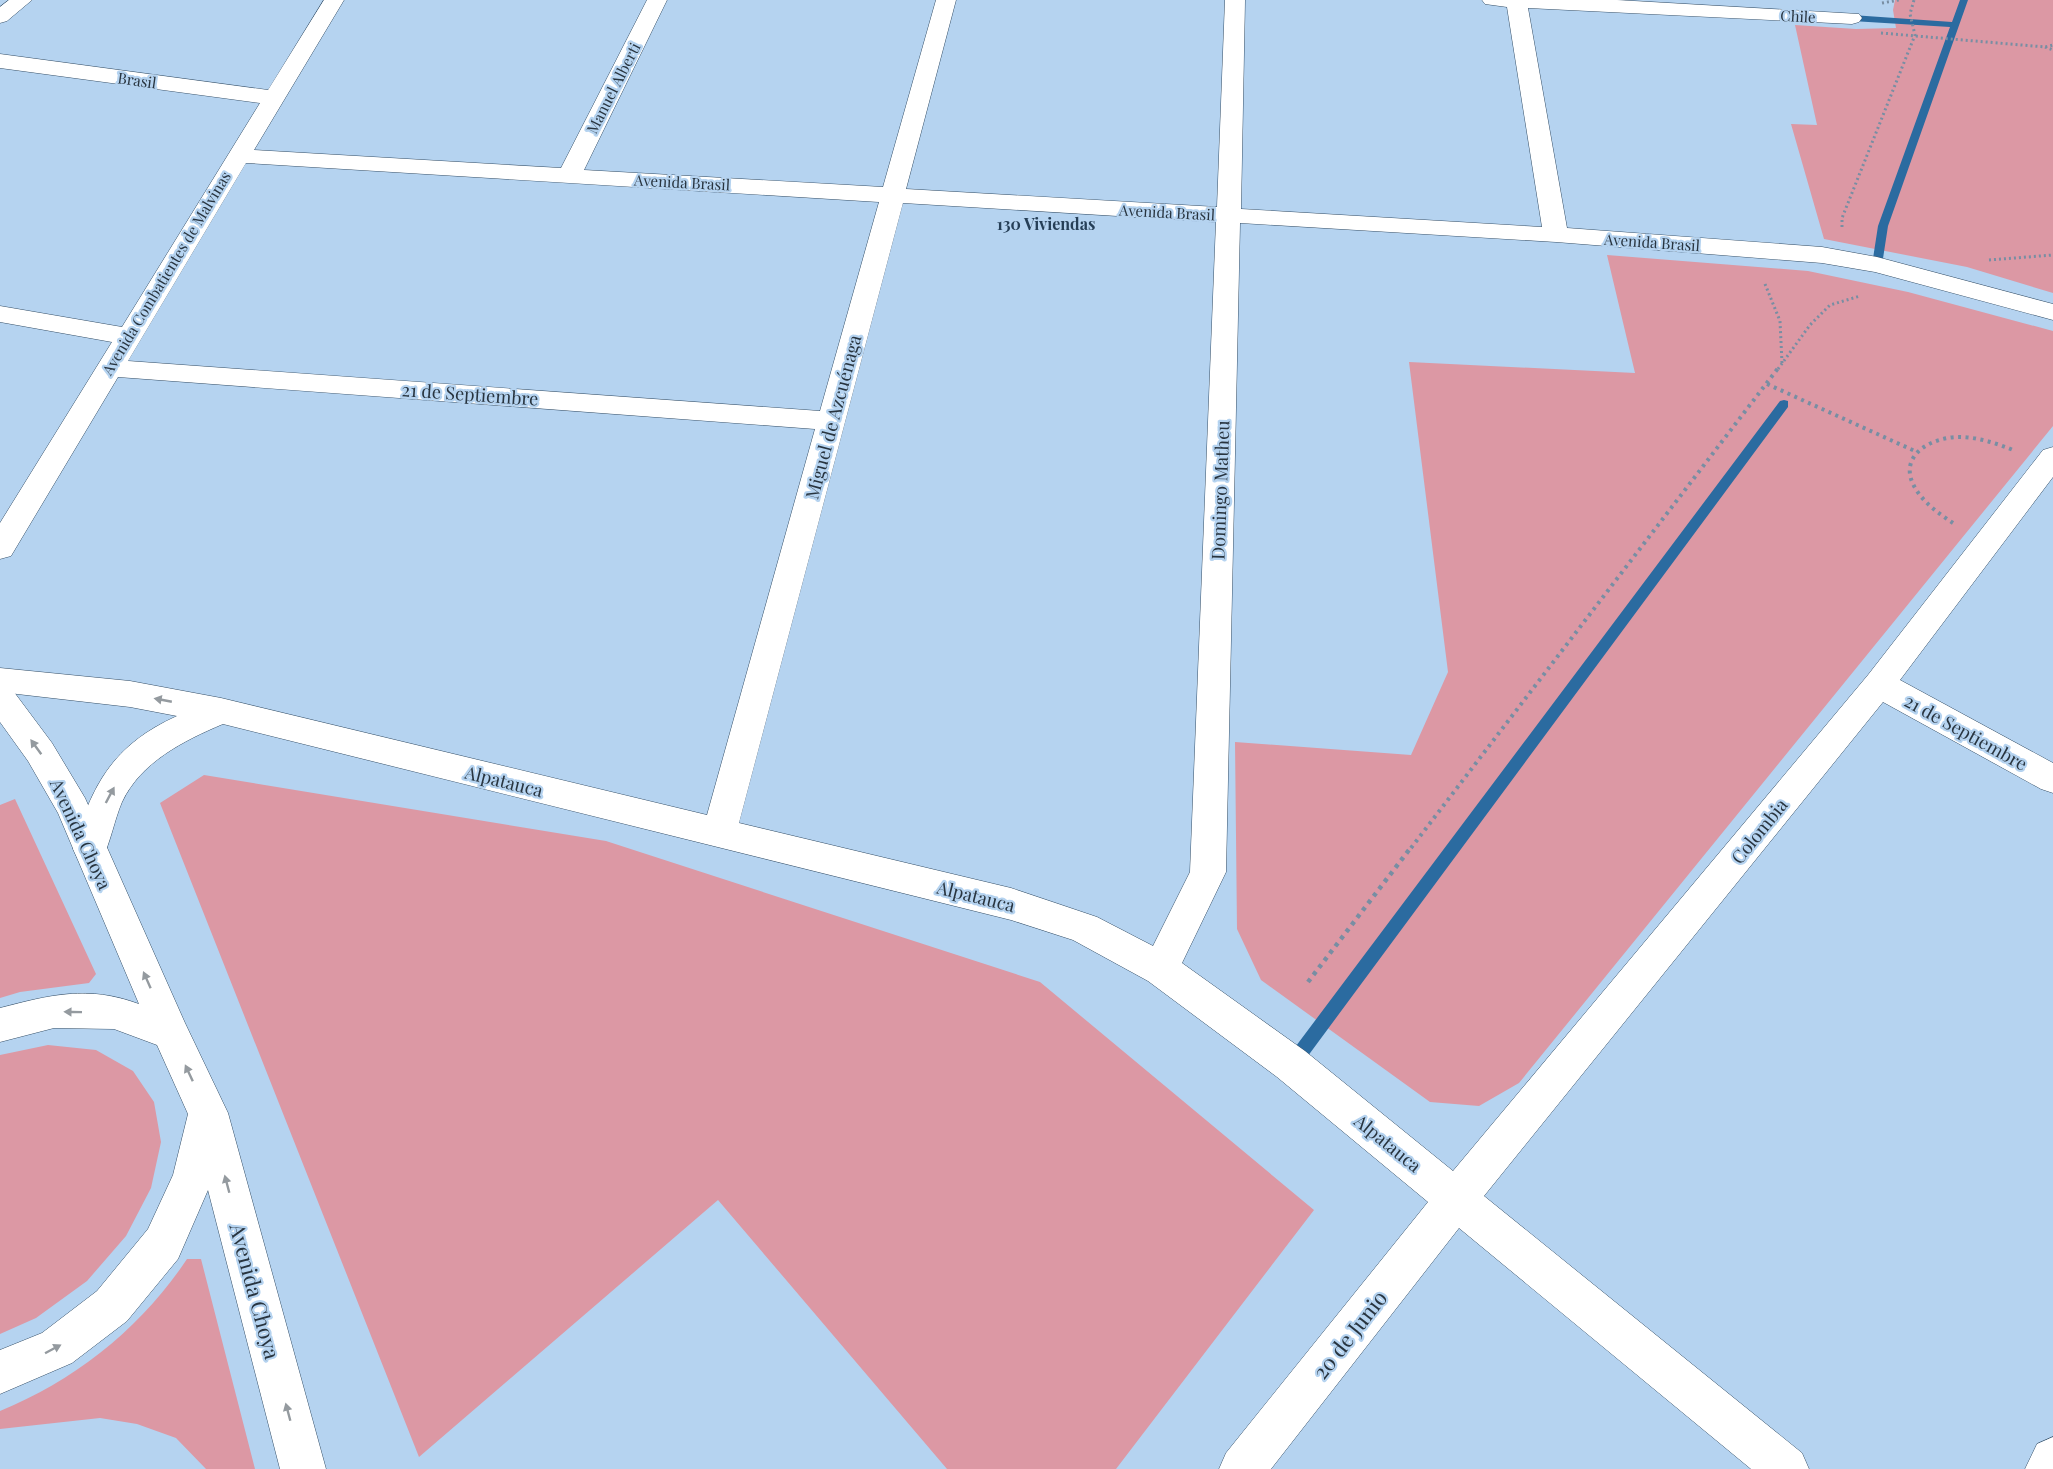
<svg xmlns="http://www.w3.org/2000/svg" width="2053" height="1469" font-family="'Playfair Display',serif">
<rect width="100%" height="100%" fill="#b5d3f0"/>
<!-- green -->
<path fill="#dc98a4" d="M1895 0H2053V293L1967 267 1824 239 1791 124 1817 125 1795 25 1856 29 1896 28 1893 10Z
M1607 255 1808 271 1908 292 2053 331V426L1519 1083 1479 1106 1430 1102 1261 980 1237 929 1235 742 1411 755 1448 672 1409 362 1635 373Z
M204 775 606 841 1040 982 1314 1210 1116 1469H947L718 1200 419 1457 160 803Z
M15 799 96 974 89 983 20 992 0 998V805Z
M48 1045 96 1050 133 1071 154 1102 161 1142 151 1188 126 1236 87 1281 36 1318 0 1334V1055Z
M187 1259H201L255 1469H206L176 1438 137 1424 100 1418 0 1429V1411C76 1380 142 1327 187 1259Z"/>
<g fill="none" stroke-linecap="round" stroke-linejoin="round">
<!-- stream -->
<path fill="#2b6ba0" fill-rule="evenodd" d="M1960 0H1968L1888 226 1882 265 1881 267H1873L1872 265 1878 226 1950 27 1852 21 1848 18 1852 15 1952 22Z
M1784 400 1788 401V407L1299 1068 1293 1070 1287 1068 1285 1063 1287 1058 1780 401Z"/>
<defs>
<path id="minor" d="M9 0H32L7 21 0 23V7Z
M324 0H344L254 150 561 168 647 0H667L584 170 883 187 936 0H956L906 189 1217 207 1225 0H1245L1241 209 1542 227 1507 7 1485 4 1482 0H1617L1859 14 1862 18 1859 22 1852 24 1528 8 1567 228 1822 247 1877 257 2053 304V320L1875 272 1822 263 1556 242 1240 223 1226 872 1182 963 1305 1051 1453 1171 1868 675 2043 450 2053 447V477L1900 680 2053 763V793L2041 789 1883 702 1484 1196 1802 1453 1809 1469H1751L1459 1228 1271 1469H1219L1226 1453 1428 1202 1277 1077 1148 981 1073 940 1011 920 223 724C183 741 141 762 122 802 114 821 111 841 102 859L90 864 78 859 73 849C92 784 113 745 177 716L130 707 0 692V668L130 681 221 698 707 815 815 429 118 377 11 556 0 559V523L112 342 0 322V306L122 327 260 103 0 68V54L268 90ZM246 163 879 202 820 411 128 361ZM903 203 1216 222 1190 872 1153 946 1097 917 1011 888 739 823Z
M2053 1437V1469H2025L2037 1444Z"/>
<path id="major" d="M0 684 11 688 52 743 85 798 185 1023 228 1113 326 1469H280L208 1190 178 1259 127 1321 72 1363 0 1394V1350L42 1333 97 1291 148 1229 173 1175 188 1114 157 1045 114 1029 54 1028 0 1042V1008C50 995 88 985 139 1004L58 813 28 761 0 722Z"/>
</defs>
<!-- minor casing -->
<use href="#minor" stroke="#354f67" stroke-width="1"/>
<!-- major casing -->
<use href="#major" stroke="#354f67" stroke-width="1"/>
<!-- path-far2 -->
<path stroke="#788ea3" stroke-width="3" stroke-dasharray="2 3" stroke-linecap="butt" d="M1882 3 1899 0
M1881 33 2045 47 2053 45
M2045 47 2053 50
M1842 227V218L1915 35 1910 14 1914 0
M1989 260 2053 255
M1765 284 1780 321 1782 363
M1778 369 1810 325 1830 305 1860 296"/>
<!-- path-far1 -->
<path stroke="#788ea3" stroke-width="4" stroke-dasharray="3 4.5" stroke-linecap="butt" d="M1767 384 1917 452
M1953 523C1938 513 1921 501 1913 484 1899 454 1933 437 1959 437 1977 437 1996 443 2013 450
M1411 848 1779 367"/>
<!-- path -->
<path stroke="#788ea3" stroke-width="4.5" stroke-dasharray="4 5" stroke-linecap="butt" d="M1308 982 1412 846"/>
<!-- minor -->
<use href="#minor" fill="#fff" fill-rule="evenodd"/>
<!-- major -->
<use href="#major" fill="#fff" fill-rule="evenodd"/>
</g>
<!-- one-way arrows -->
<defs><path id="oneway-solid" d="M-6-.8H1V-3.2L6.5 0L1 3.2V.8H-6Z" transform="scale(1.5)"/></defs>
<g fill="#949a9f">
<use href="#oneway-solid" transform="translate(163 700) rotate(-169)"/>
<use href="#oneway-solid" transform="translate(36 747) rotate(-126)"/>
<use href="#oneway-solid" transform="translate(110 795) rotate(-62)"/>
<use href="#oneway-solid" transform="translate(147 980) rotate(-114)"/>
<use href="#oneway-solid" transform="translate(73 1012) rotate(-179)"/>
<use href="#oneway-solid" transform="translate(189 1073) rotate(-115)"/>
<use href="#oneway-solid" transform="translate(227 1184) rotate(-105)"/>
<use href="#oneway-solid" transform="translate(53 1349) rotate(-28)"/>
<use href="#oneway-solid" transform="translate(288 1412) rotate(-105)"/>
</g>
<g text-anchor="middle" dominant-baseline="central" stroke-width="4.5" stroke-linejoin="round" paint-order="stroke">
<!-- far-street labels -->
<g font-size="15" fill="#28343f" stroke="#b5d3f0">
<text transform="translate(1798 16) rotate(3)">Chile</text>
<text transform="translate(137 80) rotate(8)">Brasil</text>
<text transform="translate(613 88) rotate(-63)">Manuel Alberti</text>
<text transform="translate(682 182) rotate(3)">Avenida Brasil</text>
<text transform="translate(1167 212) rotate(3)">Avenida Brasil</text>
<text transform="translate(1652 242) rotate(4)">Avenida Brasil</text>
<text transform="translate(166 273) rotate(-59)">Avenida Combatientes de Malvinas</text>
</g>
<!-- far-neighbourhood labels -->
<g font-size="16" font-weight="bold" fill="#263f57" stroke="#b5d3f0">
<text x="1046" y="223">130 Viviendas</text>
</g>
<!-- street labels -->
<g font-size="18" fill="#28343f" stroke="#b5d3f0">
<text transform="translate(470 394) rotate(4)">21 de Septiembre</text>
<text transform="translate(833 417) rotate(-75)">Miguel de Azcuénaga</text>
<text transform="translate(1220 490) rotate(-88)">Domingo Matheu</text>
<text transform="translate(1966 732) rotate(29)">21 de Septiembre</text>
<text transform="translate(504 781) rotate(14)">Alpatauca</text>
<text transform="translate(1759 831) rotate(-51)">Colombia</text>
<text transform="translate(81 834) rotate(65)">Avenida Choya</text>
<text transform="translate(976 896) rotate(14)">Alpatauca</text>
<text transform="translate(1388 1143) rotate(39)">Alpatauca</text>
</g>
<!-- near-street labels -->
<g font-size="21" fill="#28343f" stroke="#b5d3f0">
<text transform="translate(256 1291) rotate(75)">Avenida Choya</text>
<text transform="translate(1349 1334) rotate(-52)">20 de Junio</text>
</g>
</g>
</svg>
